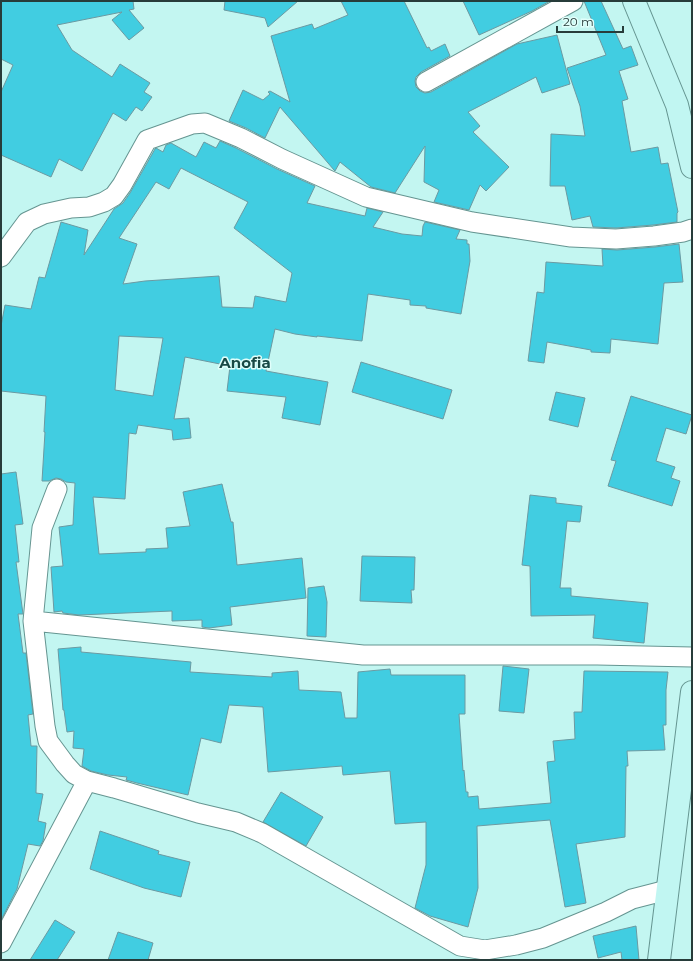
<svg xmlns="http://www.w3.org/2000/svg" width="693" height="961" font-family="Montserrat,sans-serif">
<rect width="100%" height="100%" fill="#c3f6f1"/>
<!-- building -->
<path fill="#41cde1" stroke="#6b9aa2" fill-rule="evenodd" d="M1 1H133L134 9 129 10 144 28 129 40 112 20 122 12 57 25 72 50 112 77 120 64 150 83 144 92 152 97 142 111 136 107 126 121 113 113 82 171 59 159 51 177 1 155V92L13 65 1 59Z
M225 1H298L268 27 265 18 224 10Z
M341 1H404L427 48 429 47 431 51 445 44 450 56 421 72 416 77 415 81 416 87 420 91 425 93 431 92 517 44 557 35 570 84 542 93 536 77 468 112 480 126 473 132 509 167 486 191 480 185 469 210 434 202 439 190 424 182 425 146 395 193 371 187 340 162 335 171 334 170 280 107 265 138 246 128 229 121 243 90 263 100 270 94 268 92 270 91 290 102 271 36 312 24 314 29 348 15Z
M463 1H550L532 11 479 35Z
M584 1H601L623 49 631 46 638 65 619 71 628 99 622 101 631 152 658 147 661 164 668 163 678 212 677 213V222L653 225 616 228 593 227 590 216 572 220 565 186H550L551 134 585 136 580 106 567 68 606 55Z
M220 141 236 148 277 169 315 186 307 203 365 216 367 208 383 212 373 227 402 234 422 236 423 226 425 222 460 230 456 239 467 240V244H469L470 261 461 314 426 308V306L410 305V300L368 294 362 341 317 336V337L295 334 275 329 266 371 328 382 320 425 282 418 286 397 227 391 230 366 185 357 174 419 189 418 191 438 173 440 172 430 138 425 136 434 129 433 125 499 93 497 99 554 146 552V549L168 548 166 528 190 526 183 492 222 484 231 522H233L237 565 302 558 306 598 230 607 232 625 209 628 202 627V620L172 621V611L79 615 63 613 62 611 54 612 51 567 63 566 59 527 73 525 75 483 66 482 61 479 56 478 49 481H42L45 432H44L46 396 1 391V326L5 305 31 309 39 277 45 278 61 222 88 230 84 255 114 209 123 203 130 193 155 149 156 148 163 152 166 145 171 143 196 157 204 142 216 148ZM181 168 248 202 234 228 292 273 286 302 255 296 253 308 222 307 219 276 145 281 123 284 137 244 119 238 156 182 169 189ZM119 336 163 338 153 396 115 390Z
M679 244 683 282 664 283 658 344 611 339 610 353 591 352V350L547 342 544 363 528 361 537 292 544 293 546 262 603 266 602 249 617 250 655 247Z
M361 362 452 390 443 419 352 392Z
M556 392 585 398 578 427 549 420Z
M631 396 692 415 686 434 666 428 656 461 675 467 671 478 680 481 672 506 608 486 616 461 611 460Z
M16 472 23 524 15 525 19 562H16L23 614H18L23 653H26L33 714 28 715 31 746H37L36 793 43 794 38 821 46 823 43 841 40 846 28 844 17 889 1 920V474Z
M530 495 556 498V503L582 506 580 522 567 521 560 588H571V596L648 603 644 643 593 638 595 615 531 616 530 566 522 565Z
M362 556 415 557 414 590H411L412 603 360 601Z
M324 586 327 602 326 637 307 636 308 588Z
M81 647V652L191 662 190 672 272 677V673L298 671 299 690 341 692 345 718H357L358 672 390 669 391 675H465V714H459L463 771 464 770 466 792H468V797L478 796 479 809 551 803 547 762 555 761 553 741 575 739 574 712H582L584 671 668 672 666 690V725H663L665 750 627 751 628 766H626L625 837 576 844 586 903 565 907 550 820 477 826 478 888 468 927 430 916 415 908 426 865V822L395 824 390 771 343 775 342 766 268 772 263 707 229 705 221 743 201 738 188 795 137 783 126 780 127 777 108 775 91 771 82 766 84 749 73 748 74 731 67 732 64 710H63L58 649Z
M503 666 529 669 524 713 499 711Z
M281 792 323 817 306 846 263 822Z
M100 831 159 851 158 854 190 862 181 897 144 888 90 869Z
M55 920 75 932 57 960H30Z
M636 926 639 960H622L621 952 598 958 593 936Z
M118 932 153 943 148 960H108Z"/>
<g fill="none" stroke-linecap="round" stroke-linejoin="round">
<defs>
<path id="street" d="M426 82 573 1
M1 257 27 222 44 214 71 208 89 207 104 202 114 196 122 185 147 140 192 124 205 123 241 138 282 159 366 197 472 222 571 237 616 239 654 236 683 232 692 229
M57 489 42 528 33 621 45 726 48 741 65 764 74 774 87 781 114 788 198 813 236 822 262 833 460 946 485 950 516 945 543 938 606 912 632 899 667 890
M33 621 363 655H597L692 657
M1 943 87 781"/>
<path id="secondary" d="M634 1 677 105 692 167
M659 960 692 692"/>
</defs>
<!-- street casing -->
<use href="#street" stroke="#659591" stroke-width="21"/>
<!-- secondary casing -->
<use href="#secondary" stroke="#659591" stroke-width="24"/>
<!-- street -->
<use href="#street" stroke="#fff" stroke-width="19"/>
<!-- secondary -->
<use href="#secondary" stroke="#c1f6f2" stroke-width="22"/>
</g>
<g text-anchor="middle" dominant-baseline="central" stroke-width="3" stroke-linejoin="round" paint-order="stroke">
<!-- quarter labels -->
<g font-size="15" font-weight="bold" fill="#184945" stroke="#e1fffb">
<text x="245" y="362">Anofia</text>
</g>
</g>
<!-- border -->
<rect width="693" height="961" fill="none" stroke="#273c3a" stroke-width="4"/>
<!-- scale -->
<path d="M557 26v6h66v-6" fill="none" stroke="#273c3a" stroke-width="2"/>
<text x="563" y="26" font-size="12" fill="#273c3a" stroke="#e1fffb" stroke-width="3" paint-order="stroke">20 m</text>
</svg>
